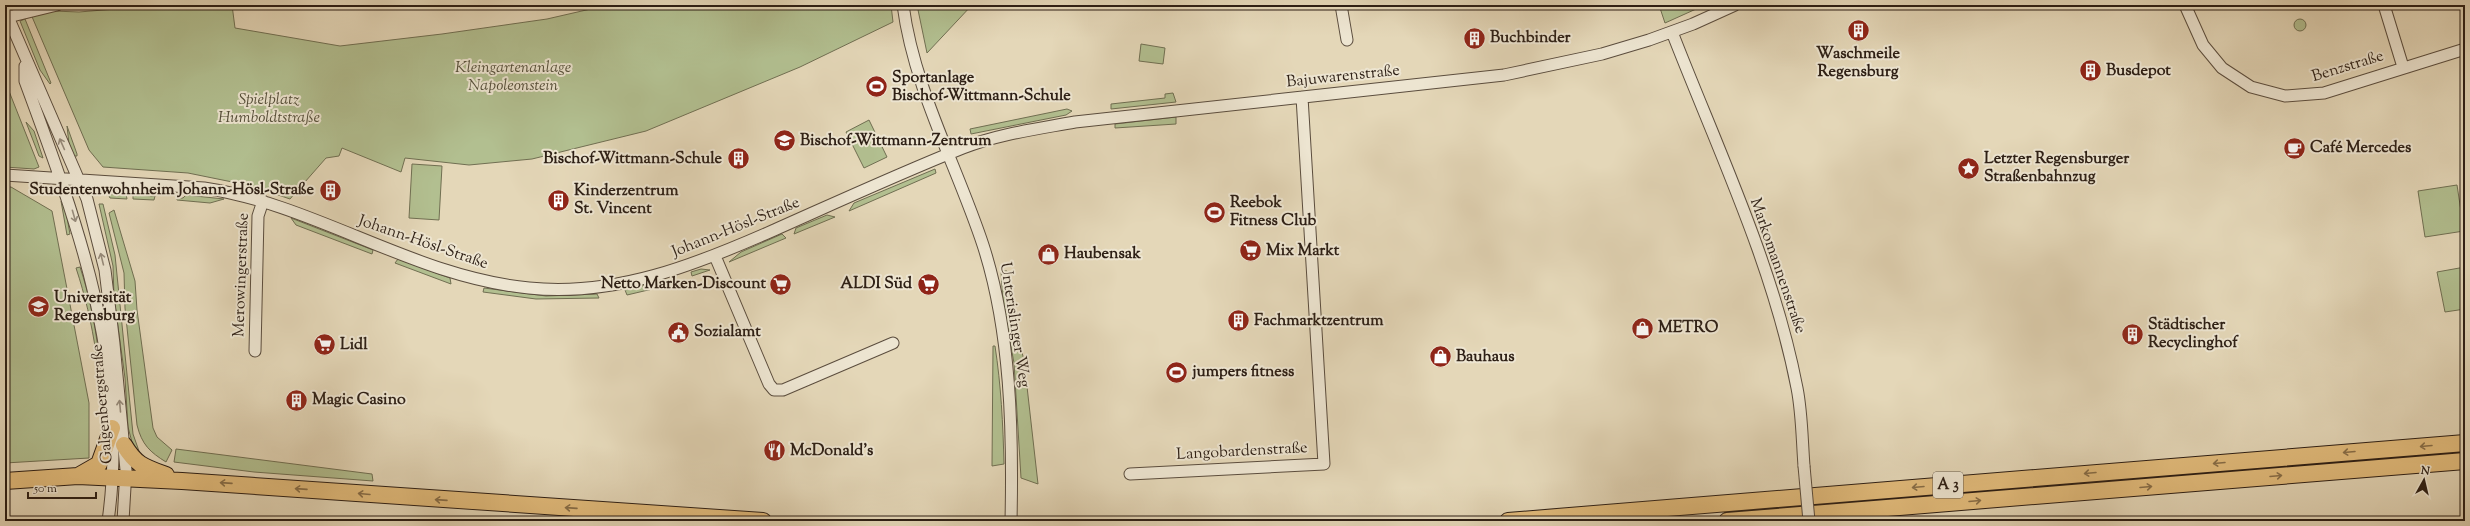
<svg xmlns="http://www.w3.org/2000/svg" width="2470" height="526" font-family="'Sorts Mill Goudy',serif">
<rect width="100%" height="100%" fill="#e4d7b8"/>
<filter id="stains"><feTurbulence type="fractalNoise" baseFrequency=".005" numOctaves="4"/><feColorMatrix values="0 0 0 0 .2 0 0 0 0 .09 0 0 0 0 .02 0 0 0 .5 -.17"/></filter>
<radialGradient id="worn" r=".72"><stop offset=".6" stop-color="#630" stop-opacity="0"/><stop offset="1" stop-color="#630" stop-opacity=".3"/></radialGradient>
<!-- green -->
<path fill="#b2bf90" stroke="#706f52" d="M27 5H43L53 11 79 12 127 8 134 5H232L235 28 340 46 442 34 547 19 608 5H891L893 22 800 67 646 131 532 159 469 165 405 158 401 172 342 148 339 156 326 158 290 199 252 186 188 173 103 167 89 150Z
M917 5H972L927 53Z
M1659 5H1705L1665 23Z
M2294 25a6 6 0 1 1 12 0a6 6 0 1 1-12 0Z
M25 19 51 83 50 84 40 70 20 21Z
M1141 44 1165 48 1163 64 1139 61Z
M5 81 39 167 34 169 5 167Z
M1173 93 1176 102 1111 109V104L1165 98V94Z
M1067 109 1072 111 1066 115 971 134 970 129Z
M1176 117V124L1115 128V124Z
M869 120 887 157 864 168 846 132Z
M26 122 34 131 43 158 39 156Z
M67 126 77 154V156H74L69 144Z
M412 164 442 166 439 220 409 218Z
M935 169 936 173 849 211 854 203Z
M2457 185 2464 231 2425 237 2418 191Z
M5 187H11L52 211 89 403V458L5 463Z
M108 194H126L127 199 110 198Z
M133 195 155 196 154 200 133 199Z
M186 195 224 199 210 203 177 200V198H183Z
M61 201H64L70 234 67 235Z
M99 204H103L115 255 133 434 140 454 133 446 128 427 125 378 114 297 113 266Z
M114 210 135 281 137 310 153 428 157 437 172 450 166 462C150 452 142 445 137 425L125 308 124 273 109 213Z
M827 215 835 217 794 234 796 228Z
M291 218 373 250 372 254 296 225Z
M782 234 786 238 729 262 741 252Z
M398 259 450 278 451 284 395 263Z
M80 267C98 321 102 377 105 435L101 441C103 383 94 322 76 268Z
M2465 267V309L2445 312 2437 272Z
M701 269 710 270 692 276 691 272Z
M1001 271H1007L1009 304 1024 360 1038 484 1021 478 1014 363 1003 303Z
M659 282 661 287 627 295 625 290Z
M484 288 546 296 597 294 599 298 536 299 483 292Z
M993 346H995C1001 385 1003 424 1004 464L992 466Z
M176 449 372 474 373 481 254 472 174 462Z"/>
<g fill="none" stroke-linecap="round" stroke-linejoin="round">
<defs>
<path id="minor" d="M903 5C914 89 957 166 983 245 1011 331 1013 432 1011 521
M1341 5 1347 40
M2185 5 2203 45 2222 68 2251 87 2285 96 2324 93 2465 49
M2384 5 2403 67
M5 10 87 199 105 270 114 344 126 470 123 521
M8 17 57 5
M1672 32C1717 148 1773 264 1797 388 1802 413 1802 440 1804 466
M25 66V81C78 224 130 365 108 521
M5 175 204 188C317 205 414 277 529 288 615 297 695 265 772 231 835 203 898 174 963 148 998 134 1037 129 1075 122L1504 75 1602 54 1649 40 1693 24 1735 5
M715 256 769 384 774 390H783L893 343
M255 351 258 216 263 201
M1130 474 1324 464 1302 97"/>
<path id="highway" d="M124 445C136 465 144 467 166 475
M78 476 99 464 112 428
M5 481 78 476 182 481 763 521
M1508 521 2465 443
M1727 521 2465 461"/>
</defs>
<!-- minor casing -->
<use href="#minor" stroke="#5b4d3e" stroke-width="13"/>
<!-- highway casing -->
<use href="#highway" stroke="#2d1f15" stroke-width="18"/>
<!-- minor -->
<use href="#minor" stroke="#ede5d1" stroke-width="11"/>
<!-- highway -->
<use href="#highway" stroke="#e2bc7c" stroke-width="16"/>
<defs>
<path id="minor-bridge" d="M1804 466 1809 521"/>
</defs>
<!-- minor-bridge casing -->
<use href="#minor-bridge" stroke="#5b4d3e" stroke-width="13" stroke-linecap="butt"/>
<!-- minor-bridge -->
<use href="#minor-bridge" stroke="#ede5d1" stroke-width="11"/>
</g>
<!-- one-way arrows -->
<defs><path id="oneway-shaft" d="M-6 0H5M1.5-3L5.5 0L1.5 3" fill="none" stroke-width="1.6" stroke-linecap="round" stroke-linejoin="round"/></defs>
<g stroke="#978c7c">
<use href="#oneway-shaft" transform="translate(62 144) rotate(-114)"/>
<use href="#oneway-shaft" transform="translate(74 216) rotate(74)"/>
<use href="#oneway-shaft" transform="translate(102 259) rotate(-104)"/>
<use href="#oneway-shaft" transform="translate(120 406) rotate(-95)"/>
</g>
<g stroke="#886e48">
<use href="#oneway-shaft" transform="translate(2426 446) rotate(175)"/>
<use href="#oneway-shaft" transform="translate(2349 452) rotate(175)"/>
<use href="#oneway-shaft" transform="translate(2219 463) rotate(175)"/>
<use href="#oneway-shaft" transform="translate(2090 473) rotate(175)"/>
<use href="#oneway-shaft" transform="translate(2276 476) rotate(-5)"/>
<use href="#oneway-shaft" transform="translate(226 483) rotate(-176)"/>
<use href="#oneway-shaft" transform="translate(1918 487) rotate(175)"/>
<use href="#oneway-shaft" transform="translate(2146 487) rotate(-5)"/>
<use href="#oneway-shaft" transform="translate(301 489) rotate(-176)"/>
<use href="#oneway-shaft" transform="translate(364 494) rotate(-175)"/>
<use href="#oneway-shaft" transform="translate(441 500) rotate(-176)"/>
<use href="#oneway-shaft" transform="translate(1975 501) rotate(-5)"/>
<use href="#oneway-shaft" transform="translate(571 508) rotate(-176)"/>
</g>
<!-- icons -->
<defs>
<symbol id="building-disc" viewBox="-11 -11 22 22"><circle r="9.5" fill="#8f2418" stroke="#ede5d1"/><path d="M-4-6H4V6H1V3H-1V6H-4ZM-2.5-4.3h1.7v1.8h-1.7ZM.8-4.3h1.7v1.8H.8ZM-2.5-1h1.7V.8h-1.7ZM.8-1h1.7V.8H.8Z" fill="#fff"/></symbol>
<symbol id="stadium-disc" viewBox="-11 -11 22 22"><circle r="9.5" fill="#8f2418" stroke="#ede5d1"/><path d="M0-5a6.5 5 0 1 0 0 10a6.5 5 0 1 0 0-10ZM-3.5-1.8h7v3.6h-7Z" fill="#fff"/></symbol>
<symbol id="school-disc" viewBox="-11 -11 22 22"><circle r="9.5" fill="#8f2418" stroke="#ede5d1"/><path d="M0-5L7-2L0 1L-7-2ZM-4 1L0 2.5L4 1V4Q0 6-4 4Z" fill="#fff"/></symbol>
<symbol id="cafe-disc" viewBox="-11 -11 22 22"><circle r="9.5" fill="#8f2418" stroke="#ede5d1"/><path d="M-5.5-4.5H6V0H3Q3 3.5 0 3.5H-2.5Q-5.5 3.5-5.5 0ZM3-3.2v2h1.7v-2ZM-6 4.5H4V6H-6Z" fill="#fff"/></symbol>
<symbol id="sight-disc" viewBox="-11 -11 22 22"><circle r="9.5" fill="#8f2418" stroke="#ede5d1"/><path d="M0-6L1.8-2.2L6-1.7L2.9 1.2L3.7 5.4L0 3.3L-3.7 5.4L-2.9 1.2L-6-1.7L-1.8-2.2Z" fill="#fff"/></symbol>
<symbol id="supermarket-disc" viewBox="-11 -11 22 22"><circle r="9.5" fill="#8f2418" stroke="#ede5d1"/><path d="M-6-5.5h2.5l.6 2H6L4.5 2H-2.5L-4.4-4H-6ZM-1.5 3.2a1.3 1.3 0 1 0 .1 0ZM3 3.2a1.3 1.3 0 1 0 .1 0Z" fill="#fff"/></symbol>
<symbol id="shop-disc" viewBox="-11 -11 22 22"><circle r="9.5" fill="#8f2418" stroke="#ede5d1"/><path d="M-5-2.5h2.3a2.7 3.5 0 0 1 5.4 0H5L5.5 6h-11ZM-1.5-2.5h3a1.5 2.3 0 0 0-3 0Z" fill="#fff"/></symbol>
<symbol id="university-disc" viewBox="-11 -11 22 22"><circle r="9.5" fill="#8f2418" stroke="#ede5d1"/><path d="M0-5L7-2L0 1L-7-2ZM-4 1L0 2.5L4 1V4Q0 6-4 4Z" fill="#fff"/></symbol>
<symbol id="civic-disc" viewBox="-11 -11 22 22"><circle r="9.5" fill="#8f2418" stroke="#ede5d1"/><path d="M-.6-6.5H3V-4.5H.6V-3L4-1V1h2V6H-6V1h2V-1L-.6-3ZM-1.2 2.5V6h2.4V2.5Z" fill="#fff"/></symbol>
<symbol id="restaurant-disc" viewBox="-11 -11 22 22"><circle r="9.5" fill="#8f2418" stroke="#ede5d1"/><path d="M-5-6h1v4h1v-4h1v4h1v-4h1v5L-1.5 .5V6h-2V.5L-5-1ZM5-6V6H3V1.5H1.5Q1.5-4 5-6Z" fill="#fff"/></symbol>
</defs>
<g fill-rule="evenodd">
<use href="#building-disc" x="1846" y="18" width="25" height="25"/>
<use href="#building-disc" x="1462" y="26" width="25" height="25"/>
<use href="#building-disc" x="2078" y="58" width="25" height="25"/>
<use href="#stadium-disc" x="864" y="74" width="25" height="25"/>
<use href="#school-disc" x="772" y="128" width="25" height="25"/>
<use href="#cafe-disc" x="2282" y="136" width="25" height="25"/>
<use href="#building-disc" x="726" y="146" width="25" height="25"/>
<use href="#sight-disc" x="1956" y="156" width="25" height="25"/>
<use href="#building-disc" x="318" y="178" width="25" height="25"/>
<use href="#building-disc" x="546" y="188" width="25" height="25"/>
<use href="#stadium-disc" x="1202" y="200" width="25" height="25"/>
<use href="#supermarket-disc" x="1238" y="238" width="25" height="25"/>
<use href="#shop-disc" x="1036" y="242" width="25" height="25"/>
<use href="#supermarket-disc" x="768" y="272" width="25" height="25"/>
<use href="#supermarket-disc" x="916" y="272" width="25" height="25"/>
<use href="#university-disc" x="26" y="294" width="25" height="25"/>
<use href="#building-disc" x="1226" y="308" width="25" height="25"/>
<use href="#shop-disc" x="1630" y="316" width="25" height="25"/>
<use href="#civic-disc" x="666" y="320" width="25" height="25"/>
<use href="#building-disc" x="2120" y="322" width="25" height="25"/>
<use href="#supermarket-disc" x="312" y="332" width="25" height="25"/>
<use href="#shop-disc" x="1428" y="344" width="25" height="25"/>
<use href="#stadium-disc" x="1164" y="360" width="25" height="25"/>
<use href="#building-disc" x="284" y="388" width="25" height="25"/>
<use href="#restaurant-disc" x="762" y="438" width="25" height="25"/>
</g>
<g text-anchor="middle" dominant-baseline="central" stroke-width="4" stroke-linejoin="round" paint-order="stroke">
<!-- shield labels -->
<rect fill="#ede5d1" stroke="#675a4d" stroke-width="1" x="1933" y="472" width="30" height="26" rx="3"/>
<g font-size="15" font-weight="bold" fill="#2d1f15">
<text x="1948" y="485">A 3</text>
</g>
<!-- poi labels -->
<g font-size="16" font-weight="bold" fill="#2d1f15" stroke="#ede5d1" text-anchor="start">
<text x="1490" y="38">Buchbinder</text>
<text x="1858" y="54" text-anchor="middle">Waschmeile<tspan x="1858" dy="18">Regensburg</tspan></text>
<text x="2106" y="71">Busdepot</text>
<text x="892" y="78">Sportanlage<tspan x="892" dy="18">Bischof-Wittmann-Schule</tspan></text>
<text x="800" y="141">Bischof-Wittmann-Zentrum</text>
<text x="2310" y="148">Café Mercedes</text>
<text x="722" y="159" text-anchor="end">Bischof-Wittmann-Schule</text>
<text x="1984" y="159">Letzter Regensburger<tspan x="1984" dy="18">Straßenbahnzug</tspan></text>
<text x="314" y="190" text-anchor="end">Studentenwohnheim Johann-Hösl-Straße</text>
<text x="574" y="191">Kinderzentrum<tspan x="574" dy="18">St. Vincent</tspan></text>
<text x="1230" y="203">Reebok<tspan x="1230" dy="18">Fitness Club</tspan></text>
<text x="1266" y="251">Mix Markt</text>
<text x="1064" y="254">Haubensak</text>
<text x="766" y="284" text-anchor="end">Netto Marken-Discount</text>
<text x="912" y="284" text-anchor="end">ALDI Süd</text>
<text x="54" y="298">Universität<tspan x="54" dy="18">Regensburg</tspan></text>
<text x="1254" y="321">Fachmarktzentrum</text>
<text x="2148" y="325">Städtischer<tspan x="2148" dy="18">Recyclinghof</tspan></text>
<text x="1658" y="328">METRO</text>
<text x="694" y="332">Sozialamt</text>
<text x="340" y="345">Lidl</text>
<text x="1456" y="357">Bauhaus</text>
<text x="1192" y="372">jumpers fitness</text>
<text x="312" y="400">Magic Casino</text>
<text x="790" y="451">McDonald's</text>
</g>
<!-- street labels -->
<g font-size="16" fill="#2d1f15" stroke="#ede5d1">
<text transform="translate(2348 67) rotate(-17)">Benzstraße</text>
<text transform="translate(1343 77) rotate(-6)">Bajuwarenstraße</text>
<text transform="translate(736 228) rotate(-22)">Johann-Hösl-Straße</text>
<text transform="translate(423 243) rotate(19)">Johann-Hösl-Straße</text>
<text transform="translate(1777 266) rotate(71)">Markomannenstraße</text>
<text transform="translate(242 275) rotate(-88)">Merowingerstraße</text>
<text transform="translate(1014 325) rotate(81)">Unterislinger Weg</text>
<text transform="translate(103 404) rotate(-95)">Galgenbergstraße</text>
<text transform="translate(1242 452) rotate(-3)">Langobardenstraße</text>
</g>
<!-- park labels -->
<g font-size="16" font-style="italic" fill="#554f3a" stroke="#ede5d1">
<text x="513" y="68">Kleingartenanlage<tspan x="513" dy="18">Napoleonstein</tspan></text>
<text x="269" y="100">Spielplatz<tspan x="269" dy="18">Humboldtstraße</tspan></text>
</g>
</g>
<!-- margin -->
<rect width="2470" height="526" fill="none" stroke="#e4d7b8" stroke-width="20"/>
<rect x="6" y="6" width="2458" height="514" fill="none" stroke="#2d1f15" stroke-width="2"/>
<rect x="10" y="10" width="2450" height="506" fill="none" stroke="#2d1f15"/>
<!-- north arrow -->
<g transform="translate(2424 480) rotate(8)" stroke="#ede5d1" stroke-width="3" paint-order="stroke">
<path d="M0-3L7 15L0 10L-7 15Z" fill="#2d1f15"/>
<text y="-6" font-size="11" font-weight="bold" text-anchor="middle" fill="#2d1f15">N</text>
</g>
<!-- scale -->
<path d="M28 492v6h68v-6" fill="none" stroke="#2d1f15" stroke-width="2"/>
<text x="34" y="492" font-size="12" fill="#2d1f15" stroke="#ede5d1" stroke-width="3" paint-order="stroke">50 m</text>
<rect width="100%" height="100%" filter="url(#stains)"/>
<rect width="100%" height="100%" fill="url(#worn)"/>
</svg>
